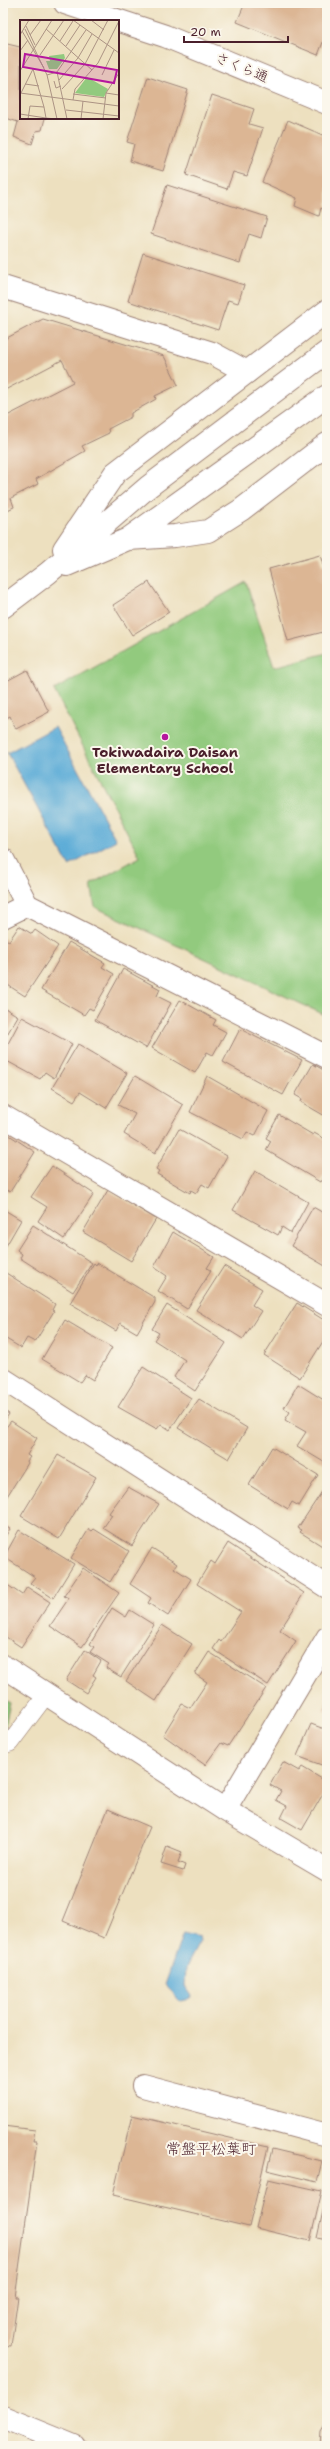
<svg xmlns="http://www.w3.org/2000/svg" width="330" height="2449" font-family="'Shantell Sans','Klee One',sans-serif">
<rect width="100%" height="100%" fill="#fbf7ec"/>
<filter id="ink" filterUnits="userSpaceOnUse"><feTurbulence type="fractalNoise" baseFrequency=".025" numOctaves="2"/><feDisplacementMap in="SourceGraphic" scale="8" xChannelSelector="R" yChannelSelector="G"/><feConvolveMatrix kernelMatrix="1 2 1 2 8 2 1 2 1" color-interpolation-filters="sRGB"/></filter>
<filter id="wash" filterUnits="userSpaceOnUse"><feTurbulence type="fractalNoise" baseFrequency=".012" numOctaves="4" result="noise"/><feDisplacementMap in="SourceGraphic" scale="16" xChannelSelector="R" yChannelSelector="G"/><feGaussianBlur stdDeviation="0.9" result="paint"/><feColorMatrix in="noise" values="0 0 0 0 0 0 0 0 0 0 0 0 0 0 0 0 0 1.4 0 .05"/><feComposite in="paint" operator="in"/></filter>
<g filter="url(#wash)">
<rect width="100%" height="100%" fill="#ede0bf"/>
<!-- green -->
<path fill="#92ca7e" stroke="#6e7454" d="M246 582 274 667 327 653V1016L95 907 91 884 140 857 54 690Z
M3 1699 10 1703 3 1734Z"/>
<!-- water -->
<path fill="#5cacd7" stroke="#536681" d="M55 727 116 840 69 866 7 753Z
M183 1933 199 1937 200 1941 186 1967 185 1986 192 1996 190 1999 181 2001 165 1985Z"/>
<g id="blocks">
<!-- building -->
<path fill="#dcb694" d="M245 3H327V32L318 55 237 22Z
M3 43 20 47 21 44V118H45L42 130 36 131 32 144 14 137 18 122 3 117Z
M148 77 188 90 163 171 130 161 134 144 127 142Z
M212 95 254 109 249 124 263 128 247 176 233 172 227 189 186 175Z
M288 120 327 137V211L321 208 319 216 295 206 297 198 262 182Z
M167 185 267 217 261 238 249 234 240 263 151 234Z
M143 253 244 285 238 303 228 300 218 330 128 301Z
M43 319 164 356 178 385 155 396 156 399 131 413V417L108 429 109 433 82 446 85 451 36 479 38 484 11 498 14 507 3 512V418L73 382 62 360 3 391V340Z
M320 555 323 565 327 564V631L288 641 269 569Z
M149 582 169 612 132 635 113 605Z
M27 670 49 712 16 729 10 716 3 720V683Z
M19 926 32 934 35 930 58 946 25 996 3 982V938L9 941Z
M69 942 105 963 102 967 114 974 93 1010 89 1008 84 1015 41 990Z
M123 969 160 989 157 996 171 1003 146 1048 95 1020Z
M180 1000 216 1020 213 1025 226 1032 213 1055 207 1052 195 1073 152 1048Z
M3 1007 18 1016 3 1041Z
M22 1017 72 1044 54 1078 45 1072 40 1079 3 1059V1053Z
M240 1029 302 1060 283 1095 223 1062Z
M78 1044 127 1073 106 1108 80 1092 74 1101 52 1088Z
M313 1064 327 1072V1123L325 1116 301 1102 302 1099 295 1095Z
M135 1076 183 1105 155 1153 124 1134 135 1114 118 1105Z
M207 1076 268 1111 255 1136 247 1132 243 1139 190 1112Z
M279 1115 313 1135 314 1133 327 1140V1170L320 1182 266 1150 271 1141 266 1138Z
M179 1129 227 1156 209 1188 202 1184 196 1193 191 1190 190 1193 157 1174 159 1171 156 1169Z
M3 1131 35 1152 10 1192 3 1188Z
M52 1166 94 1194 64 1239 38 1221 47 1207 31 1197Z
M255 1171 308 1202 291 1233 282 1227 278 1235 233 1210Z
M108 1190 156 1219 131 1261 83 1232Z
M313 1207 327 1215V1267L291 1246Z
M3 1209 21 1220 6 1246 3 1244Z
M33 1225 92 1263 73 1292 20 1258 22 1254 17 1250Z
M173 1232 214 1257 207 1268 211 1271 187 1309 158 1291 167 1276 154 1267Z
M94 1263 96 1265 97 1263 155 1298V1302L137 1333 120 1323 116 1331 70 1303Z
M224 1266 262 1289 252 1305 261 1311 243 1339 196 1310Z
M6 1273 55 1304 52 1310 54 1311 35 1342 27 1338 21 1348 3 1337V1278Z
M297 1303 327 1322V1335L300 1378 264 1355Z
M167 1305 226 1343 195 1391 174 1377 185 1360 154 1340 159 1333 152 1329Z
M65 1320 112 1348 93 1380 85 1375 80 1382 42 1359Z
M143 1367 191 1398 170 1430 161 1424 157 1429 118 1407Z
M298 1384 327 1402V1464L297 1446 306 1432 285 1420 290 1412 284 1408Z
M199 1399 247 1428 229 1459 178 1428Z
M3 1410 9 1414 3 1423Z
M11 1421 37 1438 27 1455 30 1457 27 1461 28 1463 4 1501 3 1431Z
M272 1447 318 1475 299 1506 292 1502 288 1509 249 1485Z
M58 1455 96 1477 59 1539 21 1516Z
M128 1487 159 1504 132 1546 103 1528 112 1515 109 1513Z
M323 1490 327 1492V1549L300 1532 302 1530 298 1528Z
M3 1525 10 1529 3 1540Z
M89 1529 92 1531 94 1529 129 1551 110 1582 71 1558Z
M19 1530 74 1564 53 1598 30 1583 35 1577 4 1557Z
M228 1543 304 1593 280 1630 296 1641 268 1685 213 1649 219 1640 221 1642 241 1612 197 1584 211 1561 215 1564Z
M152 1548 177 1564 174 1568 191 1579 168 1616 148 1603 151 1598 130 1584Z
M83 1568 119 1593 82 1647 50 1626 69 1598 64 1596Z
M6 1584 22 1595 27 1587 50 1602 21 1647 3 1635 5 1625 3 1623V1589Z
M112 1608 126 1617 130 1610 154 1625 121 1677 106 1668 109 1664 90 1652 94 1647 90 1644Z
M162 1625 192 1644 156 1701 126 1681Z
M85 1650 101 1661 93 1675 96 1677 86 1693 66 1680Z
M209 1652 266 1688 228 1746 221 1743 205 1765 163 1735 182 1704 190 1708 207 1682 195 1674Z
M327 1699V1712L323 1711Z
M311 1724 327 1730V1767L297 1756Z
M283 1762 299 1771 302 1767 327 1782V1787L302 1830 281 1818 287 1806 276 1800 281 1791 270 1785Z
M108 1809 150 1827 104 1938 63 1921Z
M167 1846 182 1852 178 1862 185 1865 183 1871 161 1864Z
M132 2115 268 2147 249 2227 113 2195Z
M3 2126 35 2130 33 2141H37L15 2297H18L11 2346 3 2345Z
M272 2149 322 2161 317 2182 267 2170Z
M268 2179 322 2191 310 2241 256 2228Z
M327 2193V2240L317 2238Z
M327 2422V2446H320L321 2432Z"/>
</g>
</g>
<g filter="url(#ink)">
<use href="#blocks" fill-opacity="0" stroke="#9c8075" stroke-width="1"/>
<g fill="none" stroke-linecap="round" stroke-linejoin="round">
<defs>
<path id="service" d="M3 1745 10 1743 47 1694"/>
<path id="minor" d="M3 287 212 353 247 372
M3 859 27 905 327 1057
M3 917 27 905
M3 1116 327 1305
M3 1379 327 1587
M3 1666 225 1810 327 1870
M225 1810 327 1638
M143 2086 327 2135
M3 2417 74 2446"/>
<path id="tertiary" d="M65 3 165 36 327 103
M128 539 175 536 208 531 241 510 327 444
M64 549 115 473 327 311
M67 565 128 539 327 396
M3 607 48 573 148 487 327 352"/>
</defs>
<!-- service casing -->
<use href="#service" stroke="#9c8075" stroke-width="18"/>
<!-- minor casing -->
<use href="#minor" stroke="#9c8075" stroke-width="24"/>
<!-- tertiary casing -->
<use href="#tertiary" stroke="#9c8075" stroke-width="24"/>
<!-- service -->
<use href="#service" stroke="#fff" stroke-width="17"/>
<!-- minor -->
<use href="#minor" stroke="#fff" stroke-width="22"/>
<!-- tertiary -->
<use href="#tertiary" stroke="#fff" stroke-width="22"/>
</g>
</g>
<!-- markers -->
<circle fill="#b5179e" stroke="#fbf7ec" stroke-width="1.5" cx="165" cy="737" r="4"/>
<g text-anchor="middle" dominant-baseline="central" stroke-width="4" stroke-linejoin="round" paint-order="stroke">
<!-- street labels -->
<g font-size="14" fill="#4a1f2b" stroke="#fbf7ec">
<text transform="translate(242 67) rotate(22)">さくら通</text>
</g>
<!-- poi labels -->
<g font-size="14" font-weight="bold" fill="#4a1f2b" stroke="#fbf7ec">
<text x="165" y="752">Tokiwadaira Daisan<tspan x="165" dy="16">Elementary School</tspan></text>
</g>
<!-- neighbourhood labels -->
<g font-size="15" fill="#4a1f2b" stroke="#fbf7ec">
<text x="211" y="2149">常盤平松葉町</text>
</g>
</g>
<!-- overview -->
<g transform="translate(20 20)">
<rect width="99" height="99" fill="#ede0bf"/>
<path d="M44 34 45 38 37 49H29L26 41H30L29 36ZM67 57 88 69 84 77 55 73Z" fill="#92ca7e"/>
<path fill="none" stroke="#ac9384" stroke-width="1" d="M53 0 99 33M71 0 84 10M6 6 15 25M5 9 27 55 37 99M26 9 72 50M2 11 24 48M0 15 9 0M10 15 21 0M40 21 53 1M46 26 60 5M0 31 8 20M20 35 44 0M0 51 32 0M37 52 47 99M27 55 37 52 66 10M82 55 94 30M39 60 58 38 72 14M34 61 36 68 41 66M5 64 19 66M42 69 65 44 88 0M0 73 99 86M1 73 13 49 24 87 10 86 8 99M86 73 99 75M53 74 86 78M53 80 55 69 78 43 99 1M24 87 26 98 36 99M46 90 99 96M0 94 26 98M61 99 63 81M83 99 86 73 99 53"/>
<path fill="#b5179e" fill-opacity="0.15" stroke="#b5179e" stroke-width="2" d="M5 34 97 50 94 63 3 47Z"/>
<rect width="99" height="99" fill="none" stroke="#4a1f2b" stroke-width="2"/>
</g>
<!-- margin -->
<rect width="330" height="2449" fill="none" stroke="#fbf7ec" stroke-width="16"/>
<!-- scale -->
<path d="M184 36v6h104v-6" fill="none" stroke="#4a1f2b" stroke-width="2"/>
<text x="190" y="36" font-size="12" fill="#4a1f2b" stroke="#fbf7ec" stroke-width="3" paint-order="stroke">20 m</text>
</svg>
